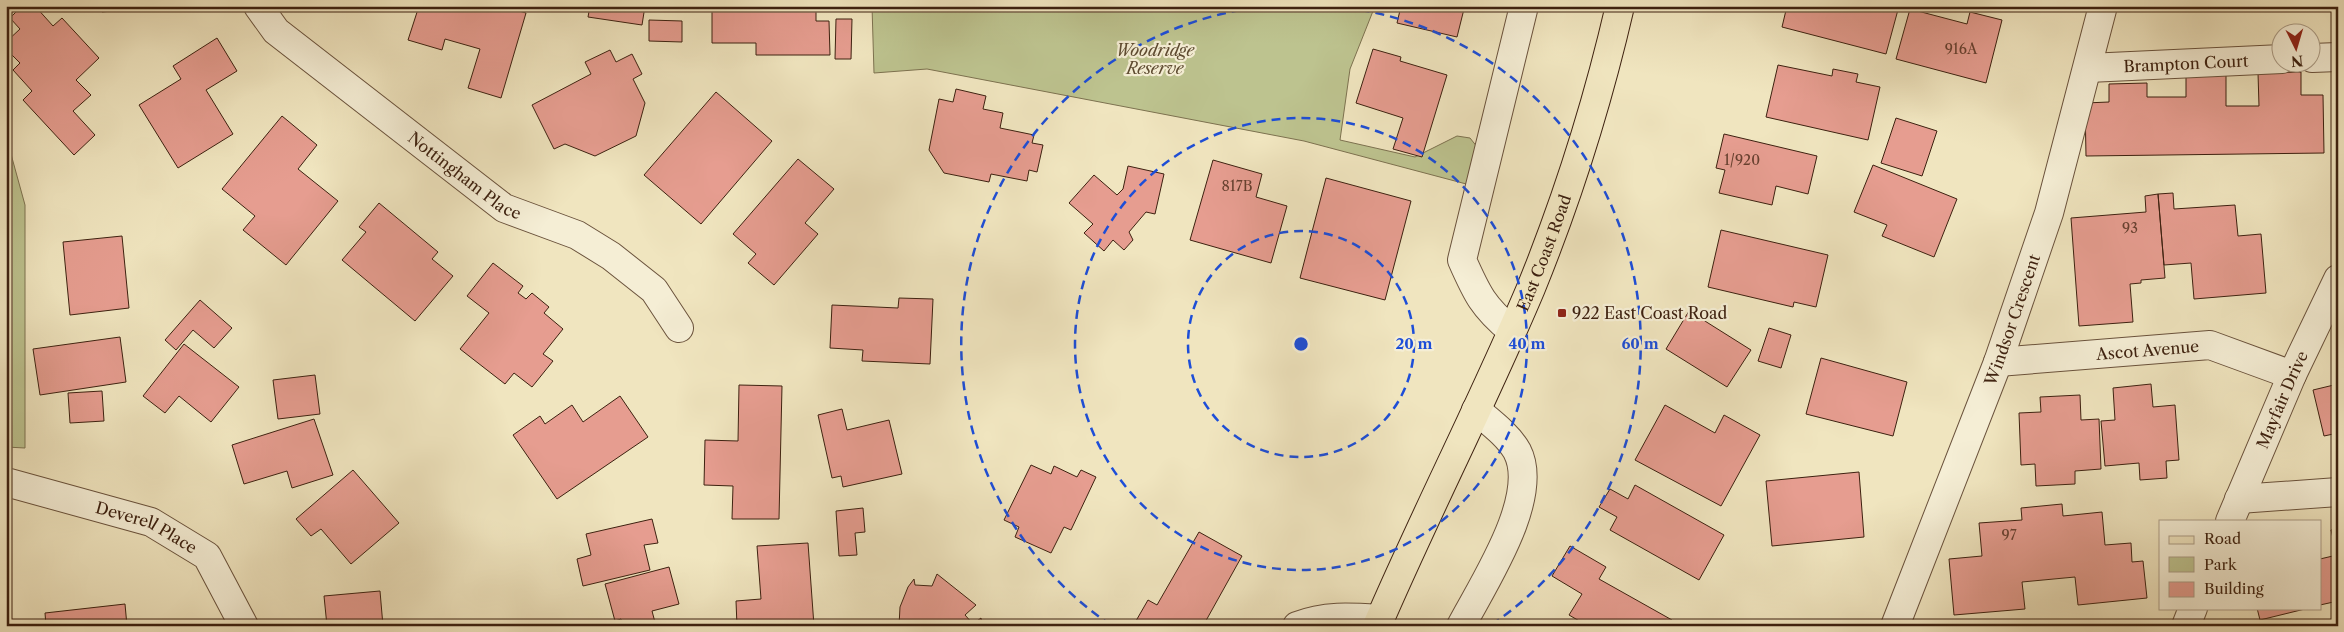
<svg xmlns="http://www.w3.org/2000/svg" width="2344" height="632" font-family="'Libre Caslon Text',serif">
<rect width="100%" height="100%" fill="#f0e5bf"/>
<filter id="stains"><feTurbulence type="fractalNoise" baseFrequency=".004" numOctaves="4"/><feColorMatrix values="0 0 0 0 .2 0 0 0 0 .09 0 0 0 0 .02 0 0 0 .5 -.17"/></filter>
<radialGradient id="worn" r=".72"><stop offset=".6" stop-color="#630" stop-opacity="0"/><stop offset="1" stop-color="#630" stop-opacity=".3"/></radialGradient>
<!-- green -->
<path fill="#bdc38f" stroke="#7d7250" d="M872 6H1375L1350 69 1340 140 1415 157 1457 136 1470 138 1478 148 1470 185 1304 141 927 69 874 73Z
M6 136 25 205V448L6 447Z"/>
<!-- building -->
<path fill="#e69d90" stroke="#3d2110" d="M22 6H35L53 26 62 18 99 58 76 80 91 95 73 111 95 135 74 155 23 100 32 91 13 70 20 63 6 49V42L20 29 10 18Z
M102 6H160L102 12Z
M419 6H502L526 13 501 98 468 88 480 49 445 39 442 50 408 40Z
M590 6H645L642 25 588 17Z
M712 6H816V21H829L830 55H756V43H712Z
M1401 6H1455L1464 9 1457 37 1397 23Z
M1787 6H1899L1886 54 1782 27Z
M1910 9 1967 24 1970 12 2002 20 1986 83 1896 59Z
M836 19H852L851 59H835Z
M649 20 682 21V42L649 41Z
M217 38 237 71 206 90 233 134 178 168 139 105 181 79 173 66Z
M1373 49 1401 57 1400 61 1447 75 1422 157 1393 149 1403 118 1356 103Z
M610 50 616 62 632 54 642 74 633 79 645 103 636 136 595 156 565 144 554 149 532 105 591 74 585 62Z
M1778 65 1832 76 1833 69 1858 74 1856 82 1880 87 1868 140 1766 117Z
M2301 72V95H2323L2324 153 2086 156 2085 103 2109 102V84L2147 83V97H2186V74L2226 73V106H2259L2258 73Z
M956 89 986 96 983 109 1003 113 1000 128 1034 135 1032 143 1043 145 1037 172 1029 170 1027 181 991 174 989 182 944 173 929 150 939 99 953 102Z
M716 92 772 141 701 224 644 175Z
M282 116 317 145 298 169 338 201 286 265 243 230 255 216 222 189Z
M1896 118 1937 131 1922 176 1881 163Z
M1724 134 1817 156 1808 194 1776 186 1772 205 1719 193 1725 170 1716 168Z
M798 159 834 189 805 223 818 234 774 285 748 263 756 254 733 234Z
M1213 160 1262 174 1256 197 1287 206 1271 263 1190 240Z
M1873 165 1957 199 1934 257 1882 236 1887 225 1854 212Z
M1128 166 1164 174 1155 214 1146 212 1129 232 1133 240 1124 250 1113 240 1104 251 1084 233 1093 224 1069 203 1094 175 1117 195 1123 189Z
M1326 178 1411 201 1385 300 1300 278Z
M2173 193 2174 209 2235 205 2238 236 2261 234 2266 293 2194 299 2191 263 2164 265 2158 194Z
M2158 194 2165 278 2141 280V283L2130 284 2133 322 2079 326 2071 218 2146 212 2145 196Z
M379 203 438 252 432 259 453 276 415 321 342 260 366 232 359 227Z
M1721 230 1828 255 1816 307 1794 302 1793 307 1708 287Z
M122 236 129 308 70 315 63 242Z
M493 263 523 286 518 293 526 299 532 293 549 307 544 313 563 329 543 354 553 361 532 387 514 373 505 384 460 349 489 313 467 296Z
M899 298 933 299 930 364 862 361 863 350 830 348 832 305 898 308Z
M200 300 232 328 214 348 193 330 176 350 165 340Z
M1689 311 1751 350 1727 387 1666 349Z
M1769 328 1791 335 1781 368 1758 361Z
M120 337 126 382 40 395 33 349Z
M184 344 239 387 211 422 179 396 165 413 143 396Z
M1821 358 1907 382 1893 436 1806 414Z
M315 375 320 414 278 419 273 380Z
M2151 384 2153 407 2175 405 2179 460 2166 461 2167 478 2140 480 2139 463 2105 466 2101 421 2115 420 2113 388Z
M2338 384V433L2324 436 2313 390Z
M739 385 782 386 779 519H732L733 486 704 485 705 440 738 441Z
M102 391 104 421 70 423 68 393Z
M2080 395 2081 420 2099 419 2101 469 2075 471V484L2036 486 2035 464 2021 465 2019 413 2041 412 2040 397Z
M620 396 648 437 557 499 513 435 540 416 545 424 572 405 583 422Z
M1665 405 1715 433 1724 415 1760 435 1721 506 1635 460Z
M842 409 847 430 889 420 902 474 843 487 841 476 832 478 818 415Z
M314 419 333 475 292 488 287 471 244 484 232 445Z
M1031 465 1051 474 1054 466 1077 477 1081 470 1096 477 1071 530 1064 527 1051 553 1015 537 1019 527 1004 520Z
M353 470 399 523 351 564 321 529 311 536 296 519Z
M1859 472 1864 537 1772 546 1766 481Z
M1635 485 1724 535 1699 580 1610 530 1617 517 1599 507 1610 489 1628 499Z
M2062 504 2063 516 2102 512 2105 545 2131 543 2132 562 2143 561 2147 598 2078 605 2075 577 2022 582 2025 609 1954 615 1949 559 1982 556 1979 523 2022 520 2021 508Z
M863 508 865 532 855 533 857 555 839 556 836 511Z
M652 519 658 543 644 545 650 570 583 586 577 559 591 555 586 534Z
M2338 528V601L2320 605V559L2337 555 2331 530Z
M1199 532 1242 556 1203 626H1133L1148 600 1157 605Z
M808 543 814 626H737L736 601 761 599 757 546Z
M1570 546 1606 567 1599 579 1672 620 1668 626H1588L1569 615 1582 594 1552 576Z
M669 567 679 604 652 611 656 626H623L621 619 615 621 605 584Z
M937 574 976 605 965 615 973 624 981 618 982 626H899L900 607 908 587 914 579 915 585 932 586Z
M380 591 383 626H327L324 596Z
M125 604 127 626H46L45 613Z
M2257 608H2309L2260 620Z"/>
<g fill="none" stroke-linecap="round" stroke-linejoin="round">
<defs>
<g id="minor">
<path id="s1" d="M258 6 276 31 504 208 577 235 611 256 654 290 679 328"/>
<path d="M2312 58 2338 57"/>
<path id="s2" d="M2088 68 2282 59"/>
<path d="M1512 331C1483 307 1477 294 1462 260L1524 6"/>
<path id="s3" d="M1998 362 2210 345 2292 375"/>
<path id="s4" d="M6 482 151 522 207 556 244 626"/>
<path d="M2239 499 2338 492"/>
<path id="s5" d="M2230 521 2292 375 2338 279"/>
<path d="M1297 626C1325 615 1351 617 1380 619"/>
<path d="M1461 626C1483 584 1541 497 1517 451 1508 435 1490 422 1476 410"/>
<path id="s6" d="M1895 626 1998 362 2049 213 2103 6"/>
<path d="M2186 626 2193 608"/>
</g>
<g id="major">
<path id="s7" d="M1377 626C1426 512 1483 402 1531 288 1568 197 1598 101 1620 6"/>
</g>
</defs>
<!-- minor casing -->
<use href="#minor" stroke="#6a523c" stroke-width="30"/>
<!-- major casing -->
<use href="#major" stroke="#3d2110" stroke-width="30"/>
<!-- minor -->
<use href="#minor" stroke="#f5eed5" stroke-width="28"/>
<!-- major -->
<use href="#major" stroke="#f0e5bf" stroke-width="28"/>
</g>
<!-- distance rings -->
<g fill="none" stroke="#1d4ed8" stroke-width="2.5" stroke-dasharray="9 6">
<circle cx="1301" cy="344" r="113"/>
<circle cx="1301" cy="344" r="226"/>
<path d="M1111 625A339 339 0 0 1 1271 6M1331 6A339 339 0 0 1 1491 625"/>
</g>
<!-- markers -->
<rect fill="#8f2418" stroke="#f5eed5" stroke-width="2" x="1557" y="308" width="10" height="10" rx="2.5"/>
<g text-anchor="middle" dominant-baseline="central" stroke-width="4.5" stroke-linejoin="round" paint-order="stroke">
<!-- number labels -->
<g font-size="14" fill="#674030">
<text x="1961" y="49">916A</text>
<text x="1742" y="160">1/920</text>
<text x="1237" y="186">817B</text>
<text x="2130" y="228">93</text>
<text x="2009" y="535">97</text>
</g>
<!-- park labels -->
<g font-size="16" font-style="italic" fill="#5d4a30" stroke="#f5eed5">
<text x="1155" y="50">Woodridge<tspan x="1155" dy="18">Reserve</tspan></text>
</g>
<!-- street labels -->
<g font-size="16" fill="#3d2110" stroke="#f5eed5">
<text stroke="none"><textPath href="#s2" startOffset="98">Brampton Court</textPath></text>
<text stroke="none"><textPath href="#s1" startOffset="269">Nottingham Place</textPath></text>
<text stroke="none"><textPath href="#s7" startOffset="409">East Coast Road</textPath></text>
<text stroke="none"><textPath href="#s6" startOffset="328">Windsor Crescent</textPath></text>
<text stroke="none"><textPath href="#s3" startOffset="150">Ascot Avenue</textPath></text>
<text stroke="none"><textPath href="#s5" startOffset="132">Mayfair Drive</textPath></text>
<text stroke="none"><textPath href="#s4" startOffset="148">Deverell Place</textPath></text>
</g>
<!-- poi labels -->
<g font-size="16" fill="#3d2110" stroke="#f5eed5" text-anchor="start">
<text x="1572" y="313">922 East Coast Road</text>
</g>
</g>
<circle cx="1301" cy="344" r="8" fill="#1d4ed8" stroke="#f5eed5" stroke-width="2.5"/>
<g font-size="15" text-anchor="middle" font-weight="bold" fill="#1d4ed8" stroke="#f5eed5" stroke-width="4.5" stroke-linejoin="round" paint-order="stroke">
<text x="1414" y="349">20 m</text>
<text x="1527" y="349">40 m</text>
<text x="1640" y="349">60 m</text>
</g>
<!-- margin -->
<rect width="2344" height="632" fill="none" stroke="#f0e5bf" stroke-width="25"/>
<rect x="8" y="8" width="2329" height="617" fill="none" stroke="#3d2110" stroke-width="2.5"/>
<rect x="12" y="12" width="2319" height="607" fill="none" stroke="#3d2110"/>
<!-- legend -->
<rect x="2159" y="520" width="162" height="90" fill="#f5eed5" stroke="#ab9c86"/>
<rect x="2169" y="536" width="25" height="8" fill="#f0e5bf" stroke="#ab9c86"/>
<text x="2204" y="544" font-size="15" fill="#3d2110">Road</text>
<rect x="2169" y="557" width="25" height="15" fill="#bdc38f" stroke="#ab9c86"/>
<text x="2204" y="570" font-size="15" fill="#3d2110">Park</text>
<rect x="2169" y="582" width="25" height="15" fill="#e69d90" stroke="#ab9c86"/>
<text x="2204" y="594" font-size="15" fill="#3d2110">Building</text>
<!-- north arrow -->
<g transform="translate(2296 48) rotate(175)"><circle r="24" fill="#f5eed5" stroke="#ab9c86"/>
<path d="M0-4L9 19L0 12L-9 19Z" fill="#8f2418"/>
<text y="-8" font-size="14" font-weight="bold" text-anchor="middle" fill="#3d2110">N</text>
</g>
<rect width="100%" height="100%" filter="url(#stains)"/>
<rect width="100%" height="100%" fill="url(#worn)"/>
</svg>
